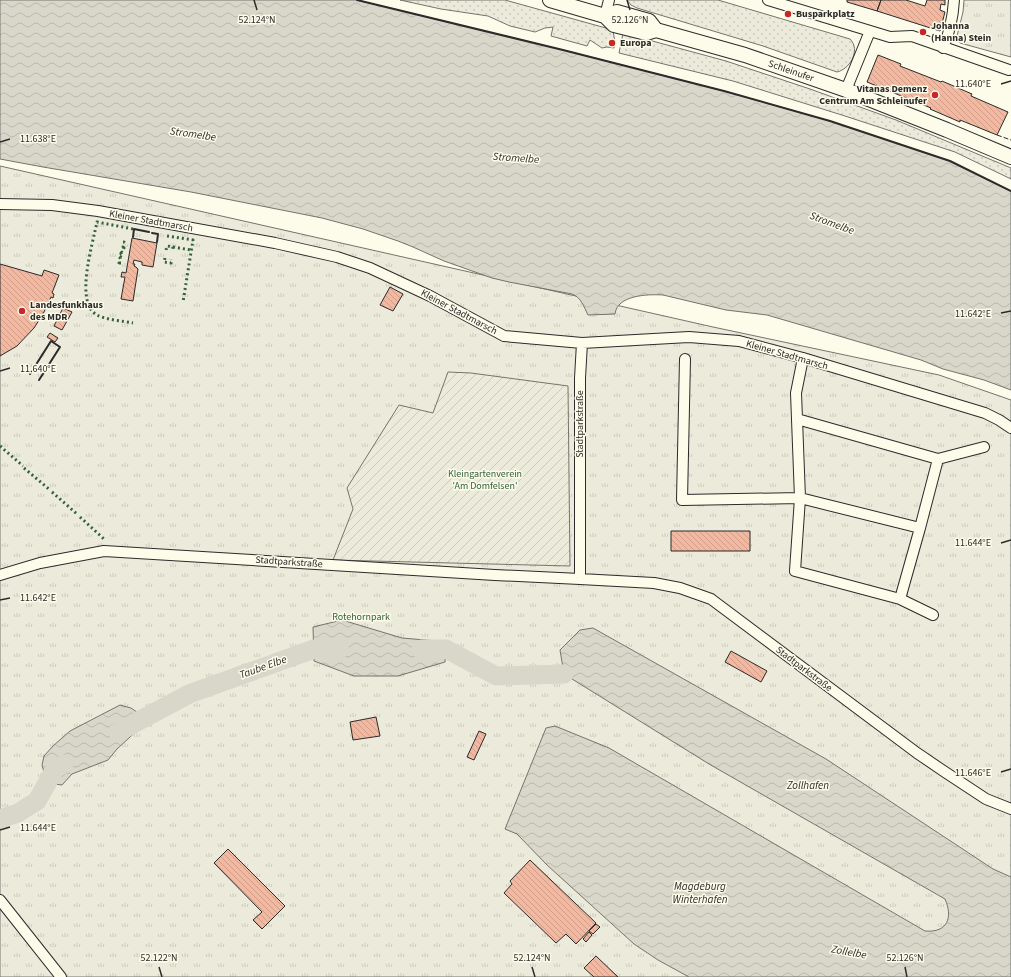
<svg xmlns="http://www.w3.org/2000/svg" width="1011" height="977" font-family="'Source Sans 3',sans-serif">
<defs>
<pattern id="grass-dots" width="8" height="8" patternUnits="userSpaceOnUse"><rect width="8" height="8" fill="#ecebdb"/><path d="M2 2h.1M6 6h.1" fill="none" stroke="#cbcabc" stroke-width="1.8" stroke-linecap="round"/></pattern>
<pattern id="park-tufts" width="24" height="20" patternUnits="userSpaceOnUse"><rect width="24" height="20" fill="#ecebdb"/><path d="M3 7l-1-3M5 7V3M7 7l1-3M15 17l-1-3M17 17v-4M19 17l1-3" fill="none" stroke="#cbcabc"/></pattern>
<pattern id="garden-furrows" width="10" height="10" patternUnits="userSpaceOnUse"><rect width="10" height="10" fill="#ecebdb"/><path d="M-1 1l2-2M0 10L10 0M9 11l2-2" fill="none" stroke="#cbcabc"/></pattern>
<pattern id="water-waves" width="16" height="10" patternUnits="userSpaceOnUse"><rect width="16" height="10" fill="#d8d7c9"/><path d="M0 5q4-4 8 0t8 0" fill="none" stroke="#bab9ad"/></pattern>
<pattern id="building-back-hatch" width="6" height="6" patternUnits="userSpaceOnUse"><rect width="6" height="6" fill="#f2b8a0"/><path d="M-1 5l2 2M0 0l6 6M5-1l2 2" fill="none" stroke="#d09e8a"/></pattern>
</defs>
<rect width="100%" height="100%" fill="#fdfbea"/>
<!-- grass -->
<path fill="url(#grass-dots)" stroke="#74746e" d="M400 0H505L613 30 615 43 614 48 607 47 602 48 590 40 587 46 551 36 553 27 545 28 535 32 510 26 488 16 441 9Z
M627 0H718L850 39C861 50 850 69 837 72L763 46 637 8 631 5Z
M623 33 726 61 810 89 896 120 1011 168V179L955 152 845 116 733 81 619 53Z"/>
<!-- park -->
<path fill="url(#park-tufts)" stroke="#74746e" d="M964 0H1011V57L960 43 958 41 957 36 963 12Z
M0 166 713 327 939 375 1011 400V977H0Z"/>
<!-- garden -->
<path fill="url(#garden-furrows)" stroke="#74746e" d="M448 372 471 373 568 386 570 566 333 560 353 509 347 488 399 405 433 413Z"/>
<!-- water -->
<path fill="url(#water-waves)" stroke="#74746e" d="M0 0H357L563 50 724 91 830 121 950 161 1011 191V390L984 380 943 369 921 360 767 315 726 310 663 295C648 294 617 295 615 314L588 315C584 307 581 297 572 294L509 282 492 278 444 261 413 247 398 241 363 229 322 218 191 192 43 167 0 159Z
M342 620 402 638 437 641 446 649 445 662 398 676H354L314 661 313 627Z
M593 628 826 759 993 869 1011 877V977H689L658 960 634 944 547 865 517 834 505 829 546 728 555 726 609 748 925 931C948 933 953 917 945 899L709 764 564 674 560 650 580 630Z
M120 705 131 708 141 715 142 726 117 749 108 760 72 774 62 785 47 783 42 765 44 756 53 746 70 731Z"/>
<g fill="none" stroke-linecap="round" stroke-linejoin="round">
<!-- river -->
<path stroke="#d8d7c9" stroke-width="19" d="M421 649H446L496 676 564 674
M118 732 189 694 314 649H340
M0 819 18 813 37 801 55 769 64 764"/>
</g>
<!-- building -->
<path fill="url(#building-back-hatch)" stroke="#2b2b2b" d="M847 0H881L877 11 847 2Z
M881 0H906L925 6 927 0H945V5L941 4 940 10 945 12 940 31 877 11Z
M878 55 901 64 900 66 941 82 942 81 972 94 971 96 1008 112 997 135 960 120V122L930 109 931 108 867 82Z
M132 238 157 243 153 267 142 265V262L134 260 133 264H135L134 266 136 267 138 269 133 301 121 299 125 277H121L122 272 126 273Z
M0 264 42 276 44 270 59 275 52 293 54 294 53 298 51 297 43 314 34 328 17 346 0 356Z
M390 287 403 294 393 311 380 305Z
M63 308 72 312 62 330 54 326Z
M50 333 58 338 55 342 47 337Z
M671 531H750V551H671Z
M731 651 767 671 761 682 725 662Z
M376 717 380 736 353 740 350 722Z
M479 731 486 734 474 760 467 757Z
M228 849 285 906 262 929 253 920 262 912 214 863Z
M530 860 596 923 576 944 566 934 556 943 504 893 512 884 510 881Z
M596 924 600 927 593 934 589 931Z
M589 932 592 935 586 942 583 939Z
M596 956 618 977H594L584 968Z"/>
<g fill="none" stroke-linecap="round" stroke-linejoin="round">
<defs>
<path id="street" d="M768 0 890 37 912 36 1009 70
M605 16 609 0
M943 48C950 32 953 17 954 0
M846 90 870 31
M0 204 52 205 98 211 275 243 337 257 370 268 430 296 504 336 582 343 689 337 739 341 803 358 985 413 999 420 1011 428
M803 358 796 393 800 498 795 571 900 599 933 615
M685 359 682 500 800 498 920 528 938 459 984 447
M797 419 938 459
M0 575 40 563 104 551 495 575 580 579 654 583 680 588 711 599 917 753 945 772 986 799 1011 809
M580 579V378L582 343
M900 599 920 528
M0 900 61 977"/>
<path id="secondary" d="M550 0 605 16 614 25 646 33 656 30 745 55 846 90 947 130 1011 157
M605 16 617 12 624 14 649 21 656 30"/>
</defs>
<!-- street casing -->
<use href="#street" stroke="#2b2b2b" stroke-width="12"/>
<!-- secondary casing -->
<use href="#secondary" stroke="#2b2b2b" stroke-width="16"/>
<!-- street -->
<use href="#street" stroke="#fdfbea" stroke-width="10"/>
<!-- secondary -->
<use href="#secondary" stroke="#fdfbea" stroke-width="14"/>
<!-- hedge -->
<path stroke="#34623c" stroke-width="3" stroke-dasharray="2 3" stroke-linecap="butt" d="M133 229 97 222C93 243 74 303 97 315 107 320 123 321 133 323
M167 236 193 240 183 302
M123 242H124L125 243H124Z
M123 247 124 248 122 249V248Z
M173 247 191 250
M166 250 167 246 173 247 172 251
M121 253 122 252 123 253 121 254Z
M120 258 121 257 122 258 121 259Z
M165 258 164 262 171 263V259
M119 263H121V264H120Z
M0 446 23 466
M24 468 50 490
M52 492 77 514
M80 517 104 539"/>
<!-- fence -->
<path stroke="#2b2b2b" stroke-width="1" stroke-dasharray="5 2" stroke-linecap="butt" d="M997 135 1011 140
M31 373 51 341 60 347 40 379"/>
<!-- wall -->
<path stroke="#2b2b2b" stroke-width="2" d="M357 0 563 50 724 91 830 121 950 161 1011 191
M152 233 158 234 157 242
M133 237 134 229 149 232
M30 374 51 341 60 347 39 380"/>
</g>
<!-- ticks -->
<path fill="none" stroke="#2b2b2b" stroke-width="1.5" d="M254 0 257 10M627 0 630 10M1001 84 1011 81M0 142 10 139M1001 313 1011 311M0 371 10 368M1001 543 1011 540M0 600 10 598M1001 772 1011 769M0 830 10 827M159 967 162 977M532 967 535 977M905 967 907 977"/>
<!-- markers -->
<g fill="#c62828" stroke="#fdfbea" stroke-width="1.5">
<circle cx="788" cy="14" r="4"/>
<circle cx="923" cy="32" r="4"/>
<circle cx="612" cy="43" r="4"/>
<circle cx="935" cy="95" r="4"/>
<circle cx="22" cy="311" r="4"/>
</g>
<g text-anchor="middle" dominant-baseline="central" stroke-width="3" stroke-linejoin="round" paint-order="stroke">
<!-- poi labels -->
<g font-size="10" font-weight="bold" fill="#2b2b2b" stroke="#fdfbea" text-anchor="start">
<text x="796" y="14">Busparkplatz</text>
<text x="931" y="26">Johanna<tspan x="931" dy="12">(Hanna) Stein</tspan></text>
<text x="620" y="43">Europa</text>
<text x="927" y="89" text-anchor="end">Vitanas Demenz<tspan x="927" dy="12">Centrum Am Schleinufer</tspan></text>
<text x="30" y="305">Landesfunkhaus<tspan x="30" dy="12">des MDR</tspan></text>
</g>
<!-- street labels -->
<g font-size="10" fill="#2b2b2b" stroke="#fdfbea">
<text transform="translate(791 71) rotate(19)">Schleinufer</text>
<text transform="translate(151 221) rotate(10)">Kleiner Stadtmarsch</text>
<text transform="translate(459 312) rotate(28)">Kleiner Stadtmarsch</text>
<text transform="translate(787 355) rotate(16)">Kleiner Stadtmarsch</text>
<text transform="translate(580 424) rotate(-90)">Stadtparkstraße</text>
<text transform="translate(289 562) rotate(4)">Stadtparkstraße</text>
<text transform="translate(804 669) rotate(37)">Stadtparkstraße</text>
</g>
<!-- park labels -->
<g font-size="10" fill="#34623c" stroke="#fdfbea">
<text x="485" y="474">Kleingartenverein<tspan x="485" dy="12">'Am Domfelsen'</tspan></text>
<text x="361" y="617">Rotehornpark</text>
</g>
<!-- water labels -->
<g font-size="11" font-style="italic" fill="#2b2b2b" stroke="#fdfbea">
<text transform="translate(193 134) rotate(8)">Stromelbe</text>
<text transform="translate(516 158) rotate(4)">Stromelbe</text>
<text transform="translate(832 223) rotate(20)">Stromelbe</text>
<text transform="translate(263 667) rotate(-20)">Taube Elbe</text>
<text x="808" y="785">Zollhafen</text>
<text x="700" y="886">Magdeburg<tspan x="700" dy="13">Winterhafen</tspan></text>
<text transform="translate(849 952) rotate(10)">Zollelbe</text>
</g>
</g>
<g font-size="10" text-anchor="middle" fill="#2b2b2b" stroke="#fdfbea" stroke-width="3" stroke-linejoin="round" paint-order="stroke">
<text x="257" y="23">52.124°N</text>
<text x="630" y="23">52.126°N</text>
<text x="973" y="87">11.640°E</text>
<text x="38" y="142">11.638°E</text>
<text x="973" y="317">11.642°E</text>
<text x="38" y="372">11.640°E</text>
<text x="973" y="546">11.644°E</text>
<text x="38" y="601">11.642°E</text>
<text x="973" y="776">11.646°E</text>
<text x="38" y="831">11.644°E</text>
<text x="159" y="961">52.122°N</text>
<text x="532" y="961">52.124°N</text>
<text x="905" y="961">52.126°N</text>
</g>
</svg>
